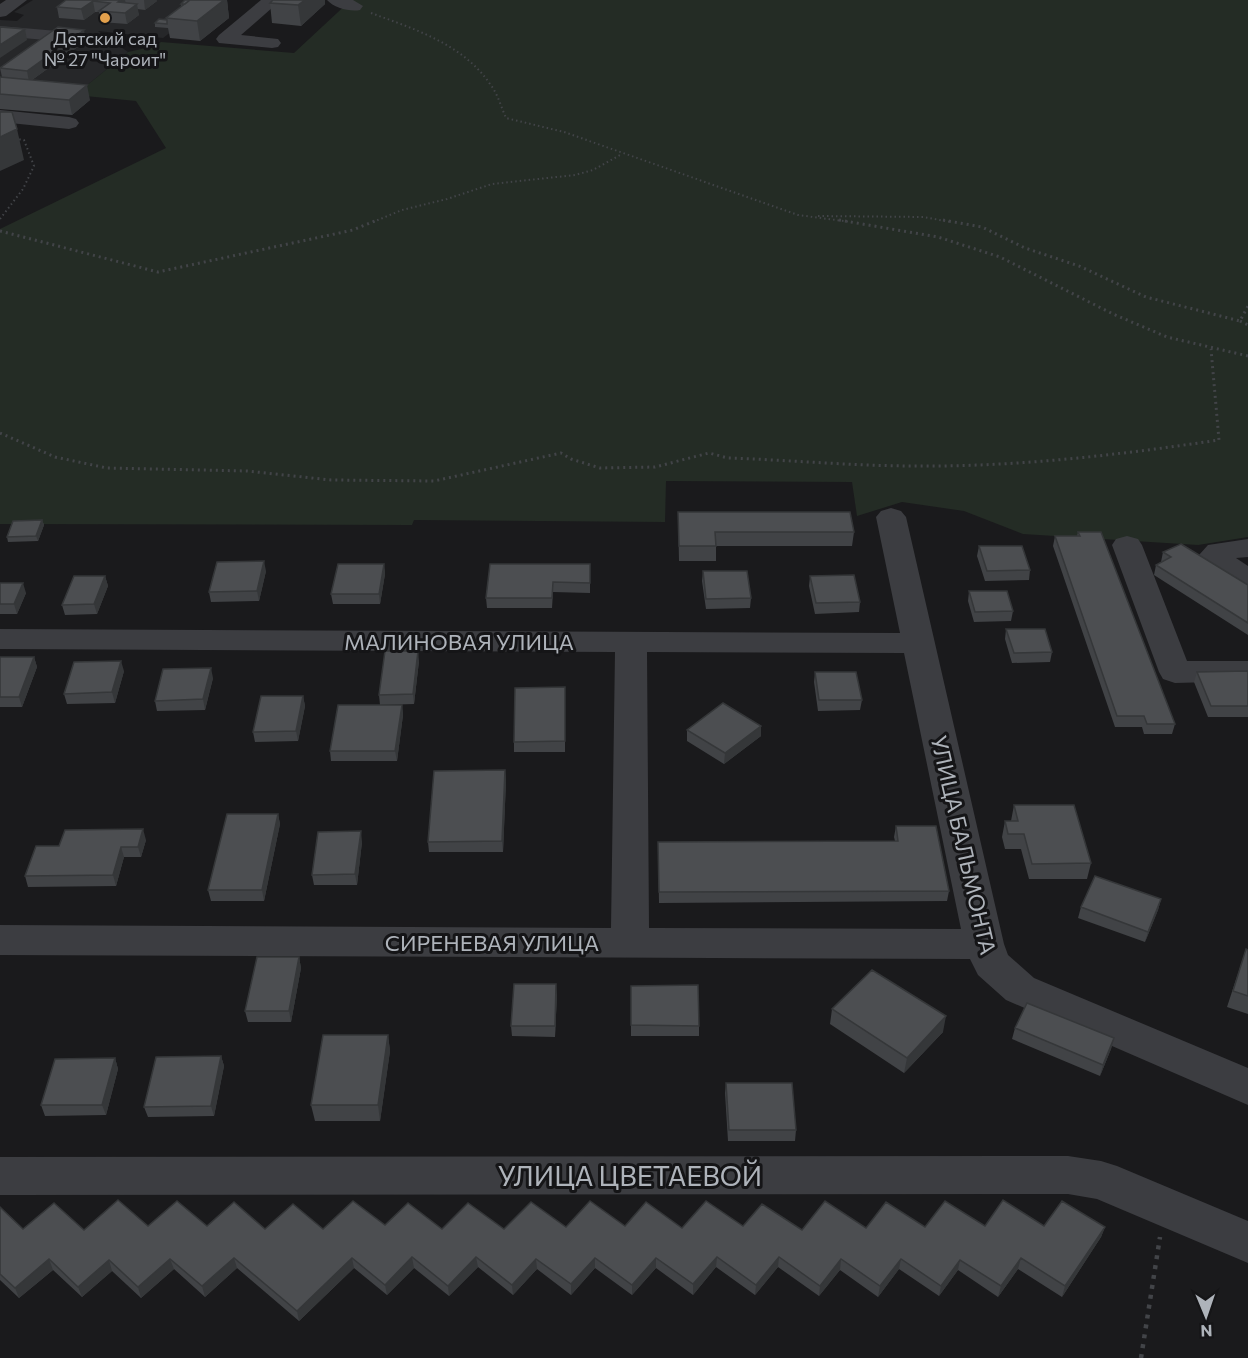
<svg xmlns="http://www.w3.org/2000/svg" width="1248" height="1358" font-family="Commissioner,sans-serif">
<rect width="100%" height="100%" fill="#1a1a1c"/>
<!-- built -->
<path fill="#262729" d="M33 0H213L163 38 98 31 128 52 75 95 0 89V20L17 21 24 15 14 12Z"/>
<!-- green -->
<path fill="#242c25" d="M351 0H1248V537L1198 545 1023 534 964 511 902 502 857 516 852 482 666 481 665 522 414 520 412 525 0 524V229L166 148 136 101 75 95 128 52 155 46 161 42 294 53Z"/>
<g fill="none" stroke-linecap="round" stroke-linejoin="round">
<!-- path-far2 -->
<path stroke="#424448" stroke-width="2" stroke-dasharray="1.5 3" stroke-linecap="butt" d="M371 13C414 29 463 44 490 84 498 94 501 107 506 118L564 132 798 215 851 222
M818 216 923 217 951 222
M0 219 23 189 34 166 24 140 16 139
M373 222 402 210 447 199 492 184 575 175 593 170 622 154"/>
<!-- path-far1 -->
<path stroke="#424448" stroke-width="3" stroke-dasharray="2 4" stroke-linecap="butt" d="M839 220 938 237 1000 257 1113 314 1167 337 1248 356
M943 220 982 227 1025 248 1079 266 1146 297 1240 321 1248 306
M0 231 158 272 353 230 377 220
M1240 321 1248 325
M0 433 55 457 107 468 247 471 331 480 434 481 561 453 571 459 600 468 655 467 709 453 728 458C790 460 853 466 915 466 1017 467 1118 455 1219 440L1211 349"/>
<!-- path -->
<path stroke="#424448" stroke-width="4.5" stroke-dasharray="4 6" stroke-linecap="butt" d="M1141 1358 1160 1237"/>
<!-- minor -->
<path fill="#3c3d41" fill-rule="evenodd" d="M6 0H27L6 16 0 17V4Z
M261 0H281L241 35 278 39 281 43 278 47 272 48 219 43 216 39 219 35Z
M327 0H353L363 6 360 10C350 12 334 8 327 0Z
M0 26 80 33 86 34 89 38 86 42 80 43 0 36Z
M0 110 69 117 76 119 79 123 76 127 69 129 0 122Z
M891 508 901 511 906 517 1004 944 1008 955 1034 978 1248 1068V1105L1006 1000 978 975 970 959 0 955V925L611 928 615 652 0 649V629L900 633 876 517 881 511ZM647 652 904 653 961 929 649 928Z
M1127 536 1138 539 1142 545 1187 661H1248V681L1175 683 1163 679 1159 672 1112 545 1116 539Z
M1248 539V557L1236 558 1248 566V588C1229 583 1210 571 1199 555L1208 545Z
M1068 1156 1101 1161 1117 1166 1248 1221V1263L1097 1199 1068 1194 0 1195V1157Z"/>
</g>
<!-- wall -->
<path fill="#414346" d="M66 0H156L157 1 145 10 137 9 139 15 127 24 101 22 99 12H95L84 20 59 18 57 7Z
M185 0H227L229 18 200 41 170 38 168 28 155 27V23L167 20 166 18 181 7V4Z
M273 0H325V4L301 26 272 23 270 3Z
M86 41 32 80 90 100 72 115 0 109V77H2L0 68Z
M678 512 854 532 852 546H716V561H679Z
M42 520 44 525 38 541 8 542 7 537Z
M1078 532 1175 724 1172 734H1144L1142 727H1115L1053 546 1055 536H1077Z
M979 546 1030 570 1029 580 985 581 977 556Z
M1163 552 1248 585V635L1154 575 1156 565 1161 562Z
M384 564 385 574 380 604H333L331 594Z
M590 564V593L553 592 552 608H487L486 598Z
M266 571 259 601 211 602 209 592Z
M703 571 751 598 750 608 706 609 702 581Z
M105 576 108 586 97 614 65 615 62 605Z
M810 576 860 602 859 612 815 614 809 586Z
M0 583 26 593 17 614H0Z
M969 591 1013 611 1011 621 974 622 968 601Z
M1006 629 1052 652 1050 662 1012 663 1005 639Z
M0 657H34L37 667 22 707H0Z
M419 661 414 704 380 705 379 695Z
M124 671 115 703 67 704 64 694Z
M1248 671V717H1208L1194 682 1197 672Z
M815 672 862 700 860 710 818 711 814 682Z
M213 678 205 710 157 711 155 701Z
M565 687V752H514V742Z
M303 696 305 706 298 741 255 742 253 732Z
M402 705 403 715 397 761H331L330 751Z
M687 730 761 736 724 764 687 741Z
M505 770 506 781 503 852H429L428 842Z
M1014 805 1091 863 1087 879H1029L1021 849H1005L1002 837 1005 821H1011Z
M278 814 280 824 264 901H211L208 890Z
M896 826 949 891 947 901 659 903 658 842 895 841 894 837Z
M146 840 141 857H124L116 886 28 887 25 876 59 846Z
M362 842 357 885H314L312 875Z
M1161 899 1158 910 1145 942 1078 918 1081 907Z
M1246 949 1248 950V1014L1227 1007Z
M299 957 301 968 291 1022H248L245 1011Z
M631 986 699 1026V1036H631Z
M557 994 555 1037 512 1036 511 1026Z
M832 1009 943 1032 904 1073 830 1024Z
M1015 1028 1114 1038 1111 1049 1100 1076 1012 1039Z
M388 1035 390 1051 380 1121H315L311 1105Z
M221 1056 224 1066 214 1116 148 1117 144 1107Z
M115 1058 118 1069 106 1115 45 1116 41 1105Z
M726 1083 796 1130 795 1141H728L725 1093Z
M0 1207 23 1229 84 1230 148 1226H207L265 1229H323L385 1225 442 1229H504L625 1226 682 1228 743 1226 802 1230 866 1228 985 1226 1105 1227 1101 1237 1062 1297 1018 1269 998 1297 958 1270 939 1296 899 1269 878 1297 840 1270 819 1296 778 1267 755 1295 716 1267 693 1295 656 1268 632 1295 595 1268 571 1295 537 1269 513 1295 478 1267 449 1296 414 1268 387 1295 354 1268 299 1321 237 1268 205 1297 174 1269 141 1298 112 1271 82 1297 53 1270 19 1298 0 1280Z"/>
<!-- shaded-wall -->
<path fill="#353739" d="M121 0H125L127 8 120 13 118 2Z
M144 0H156L157 1 145 10Z
M224 0H227L229 18 200 41 197 21Z
M305 0H325V4L301 26 298 5Z
M93 1 95 12 84 20 81 9Z
M137 4 139 15 127 24 125 13Z
M25 29 27 40 0 58V45Z
M84 30 86 41 29 82 27 71Z
M87 85 90 100 72 115 69 100Z
M17 129 24 160 0 171V137Z
M42 520 44 525 38 541 36 536Z
M264 561 266 571 259 601 257 591Z
M384 564 385 574 380 604 379 594Z
M105 576 108 586 97 614 94 604Z
M23 583 26 593 17 614 14 604Z
M418 651 419 661 414 704 413 694Z
M34 657 37 667 22 707 19 697Z
M121 661 124 671 115 703 112 692Z
M211 668 213 678 205 710 203 699Z
M303 696 305 706 298 741 296 731Z
M402 705 403 715 397 761 395 751Z
M761 726V736L724 764 725 753Z
M505 770 506 781 503 852 502 841Z
M278 814 280 824 264 901 262 890Z
M143 829 146 840 141 857 138 847Z
M361 831 362 842 357 885 355 874Z
M121 847 124 857 116 886 113 875Z
M1161 899 1158 910 1145 942 1148 932Z
M299 957 301 968 291 1022 289 1011Z
M556 984 557 994 555 1037V1026Z
M946 1016 943 1032 904 1073 907 1058Z
M388 1035 390 1051 380 1121 378 1105Z
M1114 1038 1111 1049 1100 1076 1103 1065Z
M221 1056 224 1066 214 1116 211 1106Z
M115 1058 118 1069 106 1115 102 1105Z
M1105 1227 1101 1237 1062 1297 1065 1286Z
M412 1257 414 1268 387 1295 385 1285Z
M476 1257 478 1267 449 1296 448 1286Z
M717 1257 716 1267 693 1295V1284Z
M779 1257 778 1267 755 1295 756 1285Z
M234 1258 237 1268 205 1297 202 1286Z
M352 1258 354 1268 299 1321 297 1311Z
M595 1258V1268L571 1295V1284Z
M656 1258V1268L632 1295V1285Z
M1021 1258 1018 1269 998 1297 1001 1286Z
M49 1259 53 1270 19 1298 15 1288Z
M170 1259 174 1269 141 1298 138 1287Z
M536 1259 537 1269 513 1295 512 1285Z
M841 1259 840 1270 819 1296 820 1286Z
M901 1259 899 1269 878 1297 880 1286Z
M109 1260 112 1271 82 1297 78 1287Z
M960 1260 958 1270 939 1296 941 1286Z"/>
<!-- building -->
<path fill="#4c4e51" stroke="#353739" stroke-width="1.5" d="M66 0H121L118 2 137 4 125 13 99 11 110 3 93 1 81 9 57 7Z
M185 0H190L185 4H181Z
M190 0H224L197 21 166 18Z
M273 0H305L298 5 270 3Z
M159 19 167 20V24L155 23Z
M0 27 25 29 0 45Z
M58 27 84 30 27 71 0 68Z
M0 77 87 85 69 100 0 94Z
M0 112H12L17 129 0 137Z
M678 512H850L854 532H715L716 546H679Z
M42 520 36 536 7 537 13 521Z
M1078 532H1101L1175 724H1147L1144 716H1117L1055 536H1080Z
M1181 544 1248 585V623L1156 565 1171 557 1163 552Z
M979 546H1022L1030 570 987 571Z
M264 561 257 591 209 592 217 562Z
M338 564H384L379 594H331Z
M490 564H590V583L553 582 552 598H486Z
M703 571H747L751 598 706 599Z
M854 575 860 602 816 603 810 576Z
M74 576H105L94 604 62 605Z
M0 583H23L14 604H0Z
M969 591H1007L1013 611 975 612Z
M1006 629H1045L1052 652 1014 653Z
M385 651H418L413 694 379 695Z
M0 657H34L19 697H0Z
M121 661 112 692 64 694 74 662Z
M211 668 203 699 155 701 163 669Z
M1248 671V706H1211L1197 672Z
M815 672H856L862 700H819Z
M565 687V741L514 742 515 688Z
M261 696H303L296 731 253 732Z
M723 703 761 726 725 753 687 730Z
M338 705H402L395 751H330Z
M505 770 502 841 428 842 434 771Z
M1014 805H1074L1091 863 1032 864 1024 834H1008L1005 821H1018Z
M227 814H278L262 890H208Z
M896 826H936L949 891 659 892 658 842 898 841Z
M143 829 138 847H121L113 875 25 876 36 846H59L65 830Z
M361 831 355 874 312 875 318 832Z
M1095 876 1161 899 1148 932 1081 907Z
M1246 949 1248 950V996L1233 991Z
M257 957H299L289 1011H245Z
M872 970 946 1016 907 1058 832 1009Z
M514 984H556L555 1026H511Z
M698 985 699 1026 631 1025V986Z
M1027 1003 1114 1038 1103 1065 1015 1028Z
M323 1035H388L378 1105H311Z
M221 1056 211 1106 144 1107 156 1057Z
M115 1058 102 1105H41L55 1059Z
M726 1083H792L796 1130H729Z
M118 1200 148 1226 177 1201 207 1226 234 1202 265 1229 293 1204 323 1229 353 1201 385 1225 408 1203 442 1229 468 1203 504 1229 531 1202 566 1227 590 1201 625 1226 646 1202 682 1228 706 1201 743 1226 762 1204 802 1230 825 1201 866 1228 886 1202 925 1227 945 1201 985 1226 1003 1200 1044 1226 1062 1201 1105 1227 1065 1286 1021 1258 1001 1286 960 1260 941 1286 901 1259 880 1286 841 1259 820 1286 779 1257 756 1285 717 1257 693 1284 656 1258 632 1285 595 1258 571 1284 536 1259 512 1285 476 1257 448 1286 412 1257 385 1285 352 1258 297 1311 234 1258 202 1286 170 1259 138 1287 109 1260 78 1287 49 1259 15 1288 0 1274V1207L23 1229 54 1203 84 1230Z"/>
<!-- markers -->
<circle fill="#e2a04c" stroke="#151517" stroke-width="2" cx="105" cy="18" r="6"/>
<g text-anchor="middle" dominant-baseline="central" stroke-width="6" stroke-linejoin="round" paint-order="stroke">
<!-- far-poi labels -->
<g font-size="18" fill="#aeb3ba" stroke="#151517">
<text x="105" y="38">Детский сад<tspan x="105" dy="21">№ 27 "Чароит"</tspan></text>
</g>
<!-- street labels -->
<g font-size="22" fill="#aeb3ba" stroke="#151517">
<text x="459" y="641">МАЛИНОВАЯ УЛИЦА</text>
<text transform="translate(964 845) rotate(77)">УЛИЦА БАЛЬМОНТА</text>
<text x="492" y="942">СИРЕНЕВАЯ УЛИЦА</text>
</g>
<!-- near-street labels -->
<g font-size="27" fill="#aeb3ba" stroke="#151517">
<text x="630" y="1175">УЛИЦА ЦВЕТАЕВОЙ</text>
</g>
</g>
<!-- north arrow -->
<g transform="translate(1206 1316) rotate(178)" stroke="#151517" stroke-width="4.5" paint-order="stroke">
<path d="M0-4.5L10 22L0 15L-10 22Z" fill="#aeb3ba"/>
<text y="-9" font-size="16" font-weight="bold" text-anchor="middle" fill="#aeb3ba">N</text>
</g>
</svg>
